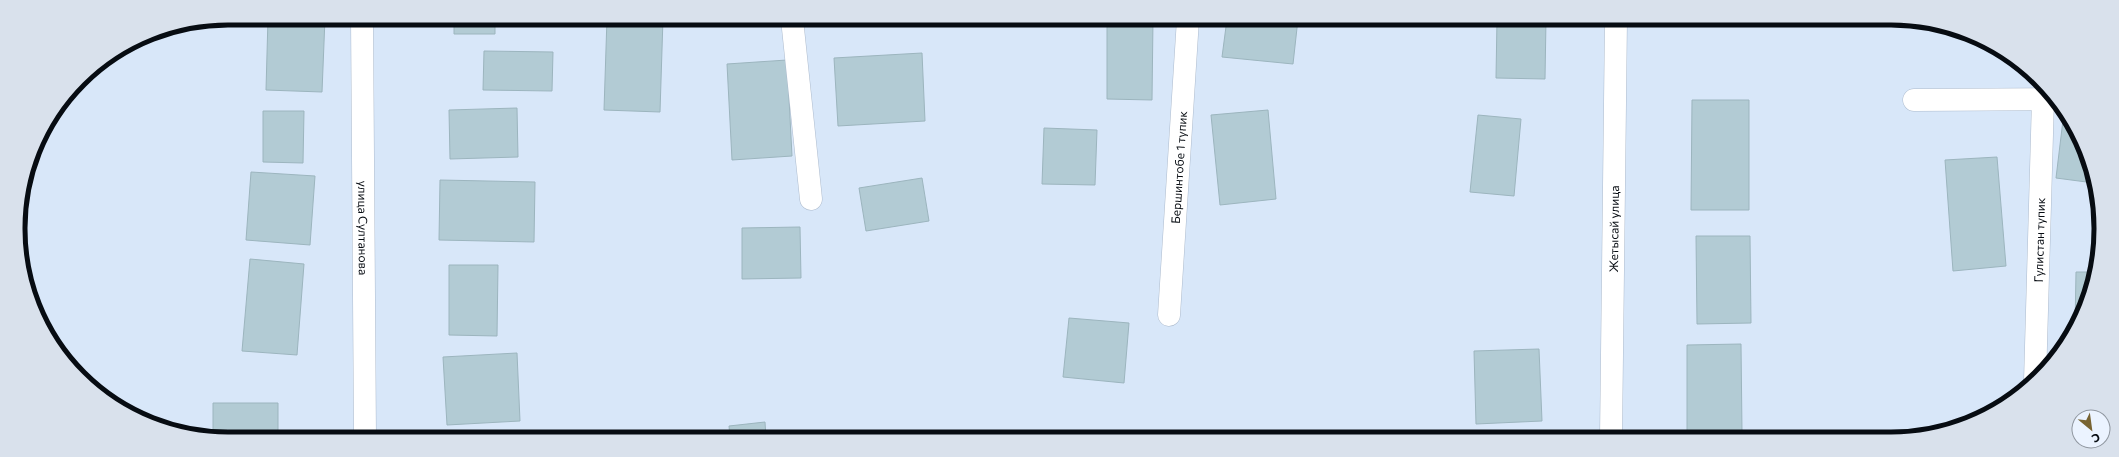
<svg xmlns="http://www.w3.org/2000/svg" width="2119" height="457" font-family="Commissioner,sans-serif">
<rect width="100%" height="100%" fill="#d8e7f9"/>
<!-- building -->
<path fill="#b2cbd4" stroke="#9cb5be" d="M268 18H325L322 92 266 90Z
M454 18H495V34H454Z
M607 18H663L660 112 604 110Z
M1107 19H1153L1152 100 1107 99Z
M1227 19H1298L1293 64 1222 57Z
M1497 19H1546L1545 79 1496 78Z
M1871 20H1896V23Z
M484 51 553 52 552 91 483 90Z
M922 53 925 121 838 126 834 58Z
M787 60 792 156 732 160 727 64Z
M2028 75 2035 81H2029Z
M1692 100H1749V210H1691Z
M517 108 518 157 450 159 449 110Z
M1268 110 1276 199 1220 205 1211 115Z
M263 111H304L303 163 263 162Z
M1478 115 1521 119 1514 196 1470 192Z
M2063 120 2068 121 2094 174V183L2056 178Z
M1044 128 1097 130 1095 185 1042 184Z
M1997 157 2006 266 1953 271 1945 160Z
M251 172 315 176 310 245 246 240Z
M922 178 929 221 866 231 859 188Z
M440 180 535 182 534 242 439 240Z
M800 227 801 278 742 279V228Z
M1696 236H1750L1751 323 1697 324Z
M250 259 304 264 297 355 242 351Z
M449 265H498L497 336 449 335Z
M2076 272H2094L2079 322 2075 327Z
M1069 318 1129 323 1124 383 1063 377Z
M1741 344 1742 432H1687V345Z
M1539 349 1542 421 1476 424 1474 351Z
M517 353 520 421 447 425 443 357Z
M213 403H278V437H213Z
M765 422 766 438H730L729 426Z
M284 434H325V437H284Z"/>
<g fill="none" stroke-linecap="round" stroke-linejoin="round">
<defs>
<g id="minor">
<path id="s1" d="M362 18 365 437"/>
<path d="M792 19 811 199"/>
<path d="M1914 100 2056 99"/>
<path id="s2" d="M1169 315 1188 19"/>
<path id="s3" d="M2035 381 2043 99"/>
<path id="s4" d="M1611 438 1616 19"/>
</g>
</defs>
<!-- minor casing -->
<use href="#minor" stroke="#adbbcd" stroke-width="23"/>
<!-- minor -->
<use href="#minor" stroke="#fff" stroke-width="22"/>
</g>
<g text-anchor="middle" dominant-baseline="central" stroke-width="3" stroke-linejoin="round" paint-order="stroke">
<!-- street labels -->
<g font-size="12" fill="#070c12" stroke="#ebf3ff">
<text stroke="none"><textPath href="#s2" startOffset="148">Бершинтобе 1 тупик</textPath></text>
<text stroke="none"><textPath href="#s1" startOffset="210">улица Султанова</textPath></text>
<text stroke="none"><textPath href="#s4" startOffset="209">Жетысай улица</textPath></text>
<text stroke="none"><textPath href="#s3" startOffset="141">Гулистан тупик</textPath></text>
</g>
</g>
<!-- crop -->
<path d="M0 0H2119V457H0ZM228 25H1891A203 203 0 0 1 2094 228V229A203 203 0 0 1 1891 432H228A203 203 0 0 1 25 229V228A203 203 0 0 1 228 25Z" fill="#d9e1ec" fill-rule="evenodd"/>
<path fill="none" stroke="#070c12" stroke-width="5" d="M228 25H1891A203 203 0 0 1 2094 228V229A203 203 0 0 1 1891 432H228A203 203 0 0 1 25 229V228A203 203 0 0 1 228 25Z"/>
<!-- north arrow -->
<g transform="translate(2091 429) rotate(151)"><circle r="19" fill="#ebf3ff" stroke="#9097a0"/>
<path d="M0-3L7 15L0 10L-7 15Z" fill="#776332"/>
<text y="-6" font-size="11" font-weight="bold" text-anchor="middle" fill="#070c12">С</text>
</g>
</svg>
